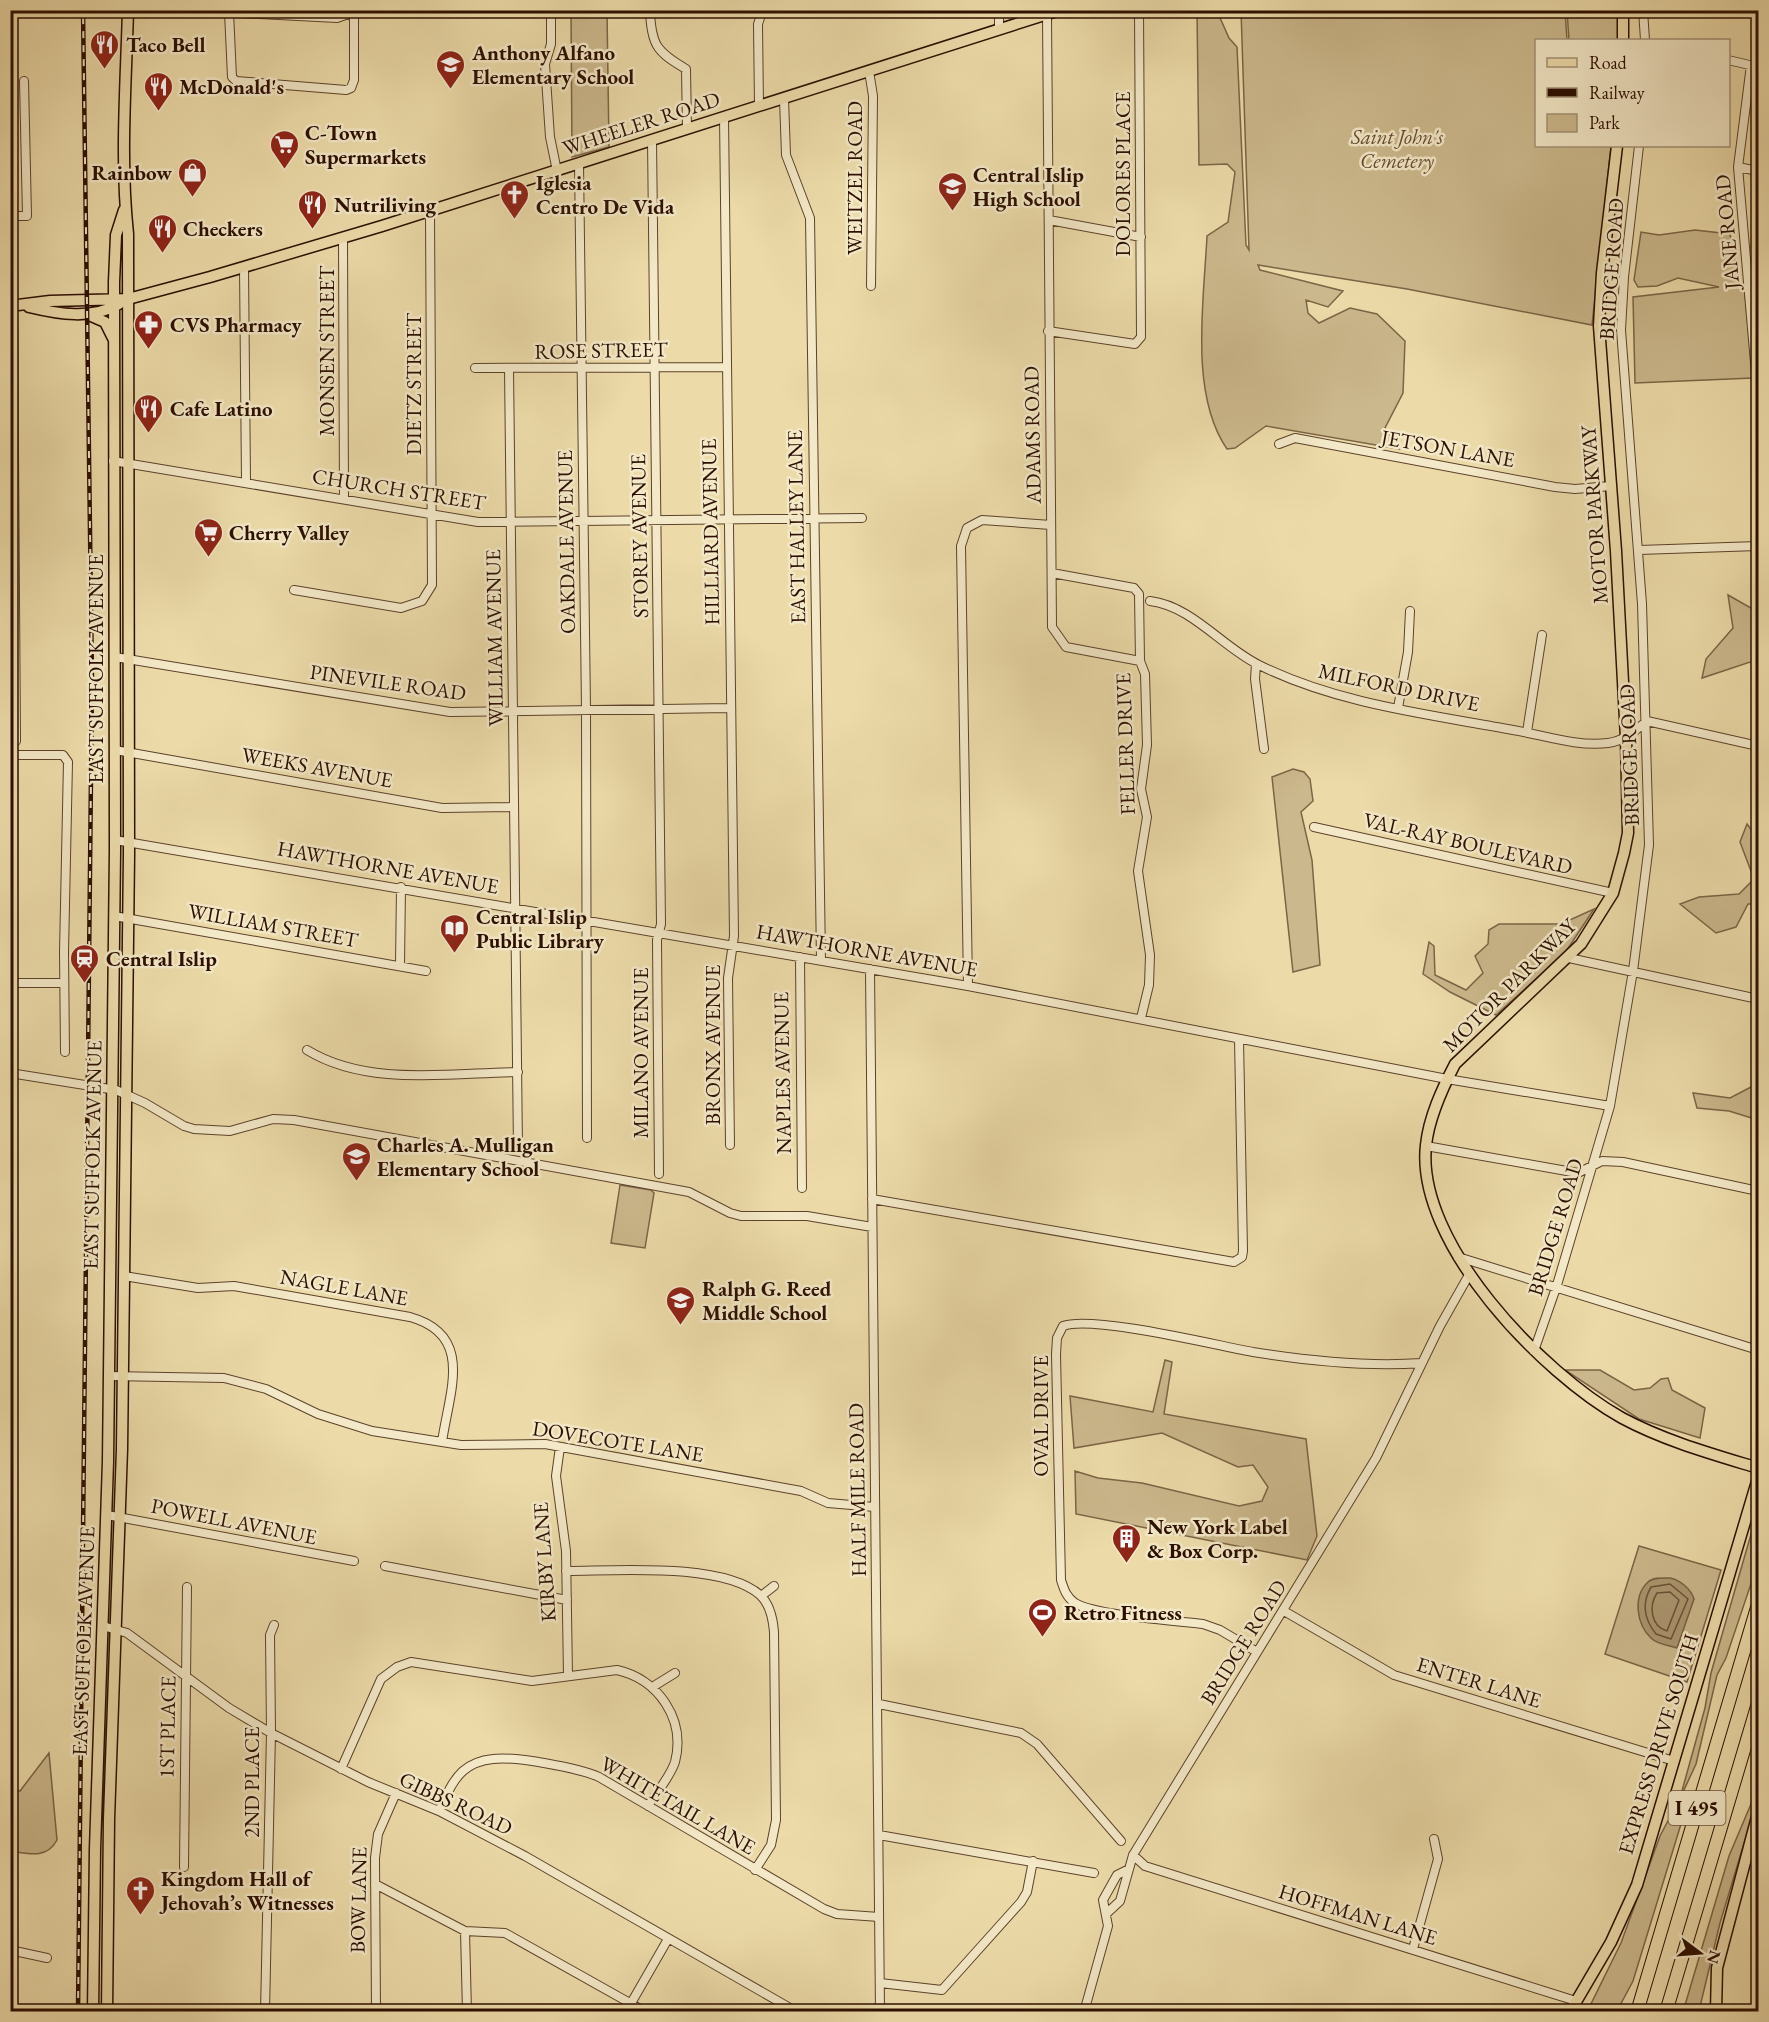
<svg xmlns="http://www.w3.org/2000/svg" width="1769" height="2022" font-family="'EB Garamond',serif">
<rect width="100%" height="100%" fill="#ecdba9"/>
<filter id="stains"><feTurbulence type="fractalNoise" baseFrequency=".00333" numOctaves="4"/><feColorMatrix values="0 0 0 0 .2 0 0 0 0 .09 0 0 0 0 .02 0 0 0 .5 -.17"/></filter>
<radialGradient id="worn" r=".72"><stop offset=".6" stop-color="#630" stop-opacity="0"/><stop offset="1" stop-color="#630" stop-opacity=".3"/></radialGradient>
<!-- green -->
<path fill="#cbb88c" stroke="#7c6446" stroke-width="1.5" d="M571 11H607L609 147 572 157Z
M1197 11H1217L1229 38 1237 47 1246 245 1249 250 1241 11H1565L1567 40H1536V146H1611L1592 325 1407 289 1258 265 1260 270 1343 291 1328 307 1306 300 1308 313 1319 323 1350 308 1377 314 1405 341 1403 393 1385 428 1399 449 1266 426 1235 448 1227 449C1189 394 1204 300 1207 236L1228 222 1235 172 1227 164 1199 165Z
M1567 11H1618V40H1569Z
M1695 230 1730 234 1740 285H1744L1753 378 1635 383 1633 297 1719 287 1678 278 1657 286 1638 287 1634 280 1641 232 1659 235Z
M1728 595 1758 612V670L1750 662 1702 678 1706 659 1733 628Z
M1293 769 1304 772 1310 779 1313 801 1301 812 1312 860 1320 965 1293 972 1272 777Z
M1747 824 1758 839V904H1748L1736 927 1716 933 1680 904 1699 897 1739 894 1754 879 1740 842Z
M1594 909 1565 953 1496 1015 1450 992 1423 974 1429 942 1434 946 1435 975 1466 990 1483 973 1475 956 1488 944 1489 930 1499 924H1561Z
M1753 1086 1758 1090V1120L1729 1111 1697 1108 1693 1093 1730 1098Z
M620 1185 651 1190 654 1193 645 1248 611 1243Z
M1165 1360 1172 1362 1164 1414 1306 1439 1317 1536 1307 1560 1076 1514 1075 1471 1098 1478 1142 1483 1239 1506 1262 1501 1268 1487 1253 1465 1238 1467 1162 1433 1074 1448 1070 1396 1153 1412Z
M1565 1370H1600L1634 1390 1650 1388 1661 1379 1668 1378 1672 1390 1705 1408 1700 1438 1639 1419Z
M1758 1510V1563L1726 1658 1717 1675 1696 1764 1684 1790 1685 1811 1633 1981 1617 2011 1587 2012 1621 1943 1660 1836 1680 1798 1705 1708 1711 1673Z
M1639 1546 1721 1570 1687 1682 1605 1654Z
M49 1753 57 1840C47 1859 29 1854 11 1851V1788L20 1791Z
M1758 1774V1797L1720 1923 1699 2011 1683 2012 1729 1856 1751 1804Z"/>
<!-- water -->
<path fill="#ab9670" stroke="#786043" stroke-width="1.5" d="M1670 1578C1680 1580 1691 1589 1694 1599L1677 1648C1669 1645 1658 1645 1651 1638 1637 1625 1632 1597 1648 1582 1653 1577 1663 1578 1670 1578Z"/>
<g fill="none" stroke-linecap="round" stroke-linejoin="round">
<!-- shore -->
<path stroke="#6c5238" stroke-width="1.5" d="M1670 1584 1688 1599 1671 1639 1656 1634C1644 1619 1641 1604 1651 1587Z
M1657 1593 1670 1592 1679 1600 1667 1631C1650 1626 1649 1605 1657 1593Z"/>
<defs>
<path id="minor" d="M180 10 337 18 354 12
M551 10V44L545 64 550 137 557 171
M650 10C651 45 657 52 686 69L687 129
M999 10V29
M1643 10 1645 40
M229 12 232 77 236 81 346 90 351 88 354 80V10
M1047 15 1052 627 1066 647 1140 661
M10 28H13
M1728 60 1758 67
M1751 65 1738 167 1758 397
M869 71 873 96 871 286
M784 99 786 155 810 218 821 960
M759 106 758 24 761 15 768 10
M724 117 734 936 728 978 730 1145
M652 140 661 924 657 940 659 1174
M579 163 586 709 587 1138
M1738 167 1758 171
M10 216H27L24 81
M1049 220 1141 237
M343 238 344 499
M244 267 246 482
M13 307 16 741
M1048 331 1135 344 1141 337 1139 10
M475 368 727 367
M509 368 518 1149
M1279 444 1295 438 1555 487 1575 489 1611 486
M113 461 478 522 862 518
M1639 550 1758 546
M1052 573 1134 588 1139 594 1140 661 1145 674 1147 745 1141 789 1147 817 1138 871 1150 955 1149 985 1141 1018
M294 590 401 608 422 601 432 585 430 211
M1150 601C1192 606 1222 647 1259 665 1338 704 1427 714 1513 730 1543 735 1577 747 1608 743 1624 741 1635 731 1647 721L1758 746
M115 657 450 712 730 708
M1256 664 1255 679 1264 749
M1398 708 1408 652 1410 611
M1527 732 1542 635
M115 750 442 808 514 807
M10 755H63L68 762 64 952 65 1052
M1314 827 1613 893
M115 840 968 986 1447 1079 1610 1106
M114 916 426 971
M800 957 802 1188
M1569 958 1758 999
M400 965 401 887
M870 969 880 2012
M10 983H64
M968 986 961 546 967 528 982 520 1051 525
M307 1050C367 1087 450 1073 518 1072
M10 1073 116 1090 145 1103 184 1126 194 1129 230 1131 273 1119 294 1120 689 1192 730 1213 741 1216H807L872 1227
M1426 1146 1578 1173 1602 1161 1623 1162 1758 1191
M872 1199 1234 1262 1242 1257 1243 1251 1239 1039
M1458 1257 1758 1350
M124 1276 198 1288 234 1286 410 1317C475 1335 449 1392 442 1442
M1534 1351 1557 1285 1610 1106 1633 971 1649 845 1642 604 1621 330 1624 277 1639 146
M109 1376 224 1378 266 1389 318 1414 372 1431 461 1445 545 1444 801 1491 828 1503 875 1507
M560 1447 556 1476 566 1551 568 1676
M107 1515 354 1561
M385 1566 567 1600
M566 1571C615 1571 722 1562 760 1595 770 1604 773 1619 774 1632L776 1820 771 1845 755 1870
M761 1596 774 1586
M1284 1611 1394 1675 1674 1761
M103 1626 127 1633 229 1708 271 1733 368 1782 439 1811 525 1856 797 2012
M1257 1652 1220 1630 1203 1624C1176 1621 1094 1615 1075 1603 1066 1597 1064 1589 1061 1580L1056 1354 1057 1338 1063 1326C1092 1315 1215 1345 1253 1352 1309 1361 1365 1367 1422 1363
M654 1686 675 1673
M879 1704 1021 1733 1037 1744 1121 1841
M341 1769 381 1679 397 1667 411 1662 532 1681 617 1670C658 1679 686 1719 675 1762 670 1777 657 1792 648 1806
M439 1811C446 1797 451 1782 463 1771 471 1764 483 1760 493 1759 515 1756 579 1768 599 1777L824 1909 837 1914 879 1917
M879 1835 1094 1873
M1133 1855 1145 1866 1576 2001
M184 1867 187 1587
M375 1884 465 1931 505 1933 646 2012
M1106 1914 1120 1901 1133 1855 1376 1458 1440 1326 1470 1273
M465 1931 467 2012
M1413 1949 1438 1859 1434 1839
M10 1950 47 1958
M880 1983 942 1990 1021 1902 1027 1892 1033 1861
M265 2012 271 1733 270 1635 274 1625
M376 2012 375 1858 378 1834 396 1793
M626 2012 668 1939
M1084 2012 1108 1926 1103 1900 1117 1875 1129 1869"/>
<path id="major" d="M1623 10V40
M1617 146 1602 273 1599 326 1616 551 1626 738 1628 833 1624 853 1613 893 1581 944 1455 1064C1442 1089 1429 1117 1426 1145 1415 1243 1543 1374 1622 1418 1665 1441 1712 1454 1758 1468
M10 306 50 301 128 299 210 277 382 226 1060 10
M29 307C58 314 92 320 119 304
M89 315 105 322 113 338
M93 2012 95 1849 108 1461 115 850 114 282 116 235 124 210
M107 2012 109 1819 122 1449 129 854 128 234C120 160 126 84 128 10
M1570 2012 1611 1942 1637 1885 1758 1478
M1716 2012 1717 1968 1758 1813"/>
<path id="highway" d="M1637 2012 1758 1604
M1666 2012 1758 1703"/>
</defs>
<!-- minor casing -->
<use href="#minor" stroke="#5c422a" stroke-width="10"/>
<!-- major casing -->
<use href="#major" stroke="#2c0f00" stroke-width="13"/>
<!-- highway casing -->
<use href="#highway" stroke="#2c0f00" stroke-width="14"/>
<!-- minor -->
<use href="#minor" stroke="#f3e8c7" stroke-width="8"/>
<!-- major -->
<use href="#major" stroke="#ecdba9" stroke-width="10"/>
<!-- highway -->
<use href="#highway" stroke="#ecdba9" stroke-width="12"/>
<defs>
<path id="rail" d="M78 2012 92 680 83 10"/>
</defs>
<!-- rail casing -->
<use href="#rail" stroke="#2c0f00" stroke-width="4.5"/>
<!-- rail -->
<use href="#rail" stroke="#f3e8c7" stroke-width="2" stroke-dasharray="7" stroke-linecap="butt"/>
</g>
<!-- icons -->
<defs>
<symbol id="restaurant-pin" viewBox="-11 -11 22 30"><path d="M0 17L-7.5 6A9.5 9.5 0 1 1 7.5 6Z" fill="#8f2418" stroke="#f3e8c7"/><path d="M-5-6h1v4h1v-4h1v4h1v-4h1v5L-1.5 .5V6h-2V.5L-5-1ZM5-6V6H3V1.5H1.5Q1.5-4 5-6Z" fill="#fff"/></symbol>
<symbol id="school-pin" viewBox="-11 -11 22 30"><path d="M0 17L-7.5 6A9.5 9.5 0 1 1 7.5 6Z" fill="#8f2418" stroke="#f3e8c7"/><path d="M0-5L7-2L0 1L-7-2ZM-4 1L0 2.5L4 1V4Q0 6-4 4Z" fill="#fff"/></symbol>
<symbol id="supermarket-pin" viewBox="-11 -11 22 30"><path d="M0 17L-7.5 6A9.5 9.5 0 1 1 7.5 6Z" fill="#8f2418" stroke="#f3e8c7"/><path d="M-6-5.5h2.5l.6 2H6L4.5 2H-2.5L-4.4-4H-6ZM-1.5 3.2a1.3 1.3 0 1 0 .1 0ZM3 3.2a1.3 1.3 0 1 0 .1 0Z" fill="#fff"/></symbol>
<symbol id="shop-pin" viewBox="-11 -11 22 30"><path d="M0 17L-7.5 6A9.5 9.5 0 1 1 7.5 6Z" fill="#8f2418" stroke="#f3e8c7"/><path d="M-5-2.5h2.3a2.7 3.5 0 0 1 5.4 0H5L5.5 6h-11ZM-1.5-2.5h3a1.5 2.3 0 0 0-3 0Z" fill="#fff"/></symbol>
<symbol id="church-pin" viewBox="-11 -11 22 30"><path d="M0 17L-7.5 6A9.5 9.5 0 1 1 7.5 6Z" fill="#8f2418" stroke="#f3e8c7"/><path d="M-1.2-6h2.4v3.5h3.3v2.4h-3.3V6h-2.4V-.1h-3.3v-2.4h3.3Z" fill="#fff"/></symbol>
<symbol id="pharmacy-pin" viewBox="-11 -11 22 30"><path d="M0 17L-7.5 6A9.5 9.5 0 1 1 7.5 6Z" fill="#8f2418" stroke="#f3e8c7"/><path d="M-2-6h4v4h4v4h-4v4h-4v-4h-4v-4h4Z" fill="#fff"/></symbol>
<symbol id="library-pin" viewBox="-11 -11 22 30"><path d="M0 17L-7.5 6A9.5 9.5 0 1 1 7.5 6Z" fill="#8f2418" stroke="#f3e8c7"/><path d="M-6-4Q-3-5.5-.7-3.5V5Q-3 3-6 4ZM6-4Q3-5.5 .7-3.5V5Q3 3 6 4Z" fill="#fff"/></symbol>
<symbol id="station-pin" viewBox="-11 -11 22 30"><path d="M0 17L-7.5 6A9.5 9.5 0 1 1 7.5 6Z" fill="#8f2418" stroke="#f3e8c7"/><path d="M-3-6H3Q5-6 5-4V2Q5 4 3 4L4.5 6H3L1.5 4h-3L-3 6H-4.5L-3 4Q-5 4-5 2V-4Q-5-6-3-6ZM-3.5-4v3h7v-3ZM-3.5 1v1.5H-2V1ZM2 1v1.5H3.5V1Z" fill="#fff"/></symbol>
<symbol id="building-pin" viewBox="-11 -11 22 30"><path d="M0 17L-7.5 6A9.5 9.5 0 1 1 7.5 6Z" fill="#8f2418" stroke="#f3e8c7"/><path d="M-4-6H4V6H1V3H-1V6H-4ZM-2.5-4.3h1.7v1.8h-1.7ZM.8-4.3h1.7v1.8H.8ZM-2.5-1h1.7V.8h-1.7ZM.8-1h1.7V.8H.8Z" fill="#fff"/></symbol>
<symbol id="stadium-pin" viewBox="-11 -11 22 30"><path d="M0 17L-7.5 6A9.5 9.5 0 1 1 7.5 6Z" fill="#8f2418" stroke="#f3e8c7"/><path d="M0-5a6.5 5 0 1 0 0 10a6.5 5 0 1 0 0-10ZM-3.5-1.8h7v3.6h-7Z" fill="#fff"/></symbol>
</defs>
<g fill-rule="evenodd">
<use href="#restaurant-pin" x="88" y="28" width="33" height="45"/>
<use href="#school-pin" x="434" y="48" width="33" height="45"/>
<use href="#restaurant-pin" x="142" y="70" width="33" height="45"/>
<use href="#supermarket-pin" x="268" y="128" width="33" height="45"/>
<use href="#shop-pin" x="176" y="156" width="33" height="45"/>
<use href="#school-pin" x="936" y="170" width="33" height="45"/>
<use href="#church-pin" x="498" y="178" width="33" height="45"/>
<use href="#restaurant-pin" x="296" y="188" width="33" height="45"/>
<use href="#restaurant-pin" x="146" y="212" width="33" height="45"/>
<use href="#pharmacy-pin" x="132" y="308" width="33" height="45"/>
<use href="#restaurant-pin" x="132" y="392" width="33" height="45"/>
<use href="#supermarket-pin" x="192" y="516" width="33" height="45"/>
<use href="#library-pin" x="438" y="912" width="33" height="45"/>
<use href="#station-pin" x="68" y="942" width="33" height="45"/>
<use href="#school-pin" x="340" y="1140" width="33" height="45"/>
<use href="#school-pin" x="664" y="1284" width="33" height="45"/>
<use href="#building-pin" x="1110" y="1522" width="33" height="45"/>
<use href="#stadium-pin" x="1026" y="1596" width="33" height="45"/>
<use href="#church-pin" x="124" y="1874" width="33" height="45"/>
</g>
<g text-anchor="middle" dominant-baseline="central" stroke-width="5" stroke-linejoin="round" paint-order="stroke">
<!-- shield labels -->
<rect fill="#f3e8c7" stroke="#68503c" stroke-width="1.5" x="1668.5" y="1791" width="57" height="34" rx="4.5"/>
<g font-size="20" font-weight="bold" fill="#2c0f00">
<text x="1697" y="1808">I 495</text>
</g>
<!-- poi labels -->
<g font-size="21" font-weight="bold" fill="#2c0f00" stroke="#f3e8c7" text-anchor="start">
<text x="126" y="44">Taco Bell</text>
<text x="472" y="52">Anthony Alfano<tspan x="472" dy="24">Elementary School</tspan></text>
<text x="179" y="86">McDonald's</text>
<text x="305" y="132">C‑Town<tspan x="305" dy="24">Supermarkets</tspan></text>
<text x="172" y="172" text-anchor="end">Rainbow</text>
<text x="973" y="174">Central Islip<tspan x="973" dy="24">High School</tspan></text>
<text x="536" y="182">Iglesia<tspan x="536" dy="24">Centro De Vida</tspan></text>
<text x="334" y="204">Nutriliving</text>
<text x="183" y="228">Checkers</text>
<text x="170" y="324">CVS Pharmacy</text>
<text x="170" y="408">Cafe Latino</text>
<text x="229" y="532">Cherry Valley</text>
<text x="476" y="916">Central Islip<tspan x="476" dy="24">Public Library</tspan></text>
<text x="106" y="958">Central Islip</text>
<text x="377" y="1144">Charles A. Mulligan<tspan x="377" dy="24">Elementary School</tspan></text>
<text x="702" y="1288">Ralph G. Reed<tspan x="702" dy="24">Middle School</tspan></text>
<text x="1147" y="1526">New York Label<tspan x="1147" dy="24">&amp; Box Corp.</tspan></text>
<text x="1064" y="1612">Retro Fitness</text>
<text x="161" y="1878">Kingdom Hall of<tspan x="161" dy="24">Jehovah’s Witnesses</tspan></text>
</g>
<!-- street labels -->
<g font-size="21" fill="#2c0f00" stroke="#f3e8c7">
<text transform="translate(641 123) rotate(-18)">WHEELER ROAD</text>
<text transform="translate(1122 174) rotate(-90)">DOLORES PLACE</text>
<text transform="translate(854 178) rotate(-90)">WEITZEL ROAD</text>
<text transform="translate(1727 232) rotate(-95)">JANE ROAD</text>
<text transform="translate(1611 269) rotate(-86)">BRIDGE ROAD</text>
<text transform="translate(601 350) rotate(-1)">ROSE STREET</text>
<text transform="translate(326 351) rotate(-90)">MONSEN STREET</text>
<text transform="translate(413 384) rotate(-90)">DIETZ STREET</text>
<text transform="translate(1032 435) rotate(-91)">ADAMS ROAD</text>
<text transform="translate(1448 448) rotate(10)">JETSON LANE</text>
<text transform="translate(399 489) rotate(9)">CHURCH STREET</text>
<text transform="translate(1594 515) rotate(-94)">MOTOR PARKWAY</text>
<text transform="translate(796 527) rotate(-91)">EAST HALLEY LANE</text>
<text transform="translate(710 532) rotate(-91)">HILLIARD AVENUE</text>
<text transform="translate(639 536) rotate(-91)">STOREY AVENUE</text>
<text transform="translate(566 542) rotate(-91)">OAKDALE AVENUE</text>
<text transform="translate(494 638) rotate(-91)">WILLIAM AVENUE</text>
<text transform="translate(95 669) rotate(-90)">EAST SUFFOLK AVENUE</text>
<text transform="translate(388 682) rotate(8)">PINEVILE ROAD</text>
<text transform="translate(1399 687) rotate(12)">MILFORD DRIVE</text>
<text transform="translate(1125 744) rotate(-92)">FELLER DRIVE</text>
<text transform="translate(1629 755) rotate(-92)">BRIDGE ROAD</text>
<text transform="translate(317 767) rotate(10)">WEEKS AVENUE</text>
<text transform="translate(1468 843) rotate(13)">VAL-RAY BOULEVARD</text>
<text transform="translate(388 867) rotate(10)">HAWTHORNE AVENUE</text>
<text transform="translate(273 925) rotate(10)">WILLIAM STREET</text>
<text transform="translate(867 950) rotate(10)">HAWTHORNE AVENUE</text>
<text transform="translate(1509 985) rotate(-45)">MOTOR PARKWAY</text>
<text transform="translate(712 1045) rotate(-90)">BRONX AVENUE</text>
<text transform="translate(640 1053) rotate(-90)">MILANO AVENUE</text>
<text transform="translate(782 1073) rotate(-91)">NAPLES AVENUE</text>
<text transform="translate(92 1155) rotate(-89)">EAST SUFFOLK AVENUE</text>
<text transform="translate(1555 1227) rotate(-73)">BRIDGE ROAD</text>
<text transform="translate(344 1287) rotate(10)">NAGLE LANE</text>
<text transform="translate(1040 1416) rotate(-90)">OVAL DRIVE</text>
<text transform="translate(618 1441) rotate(9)">DOVECOTE LANE</text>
<text transform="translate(857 1490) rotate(-91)">HALF MILE ROAD</text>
<text transform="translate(234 1521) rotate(11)">POWELL AVENUE</text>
<text transform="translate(544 1562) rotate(-94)">KIRBY LANE</text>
<text transform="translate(83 1641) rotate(-88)">EAST SUFFOLK AVENUE</text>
<text transform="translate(1243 1642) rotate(-58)">BRIDGE ROAD</text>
<text transform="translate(1479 1682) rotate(17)">ENTER LANE</text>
<text transform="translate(167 1727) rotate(-89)">1ST PLACE</text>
<text transform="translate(1658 1744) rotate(-73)">EXPRESS DRIVE SOUTH</text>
<text transform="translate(251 1782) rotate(-90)">2ND PLACE</text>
<text transform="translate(456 1803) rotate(25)">GIBBS ROAD</text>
<text transform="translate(678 1805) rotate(30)">WHITETAIL LANE</text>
<text transform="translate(358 1900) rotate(-89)">BOW LANE</text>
<text transform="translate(1358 1914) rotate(17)">HOFFMAN LANE</text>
</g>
<!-- park labels -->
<g font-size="21" font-style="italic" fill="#644a31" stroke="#f3e8c7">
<text x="1397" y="136">Saint John's<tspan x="1397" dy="24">Cemetery</tspan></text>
</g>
</g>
<!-- margin -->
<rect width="1769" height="2022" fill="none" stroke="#ecdba9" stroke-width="36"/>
<rect x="12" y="12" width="1745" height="1998" fill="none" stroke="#2c0f00" stroke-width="3"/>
<rect x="18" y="18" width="1733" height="1986" fill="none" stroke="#2c0f00" stroke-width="1.5"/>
<!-- legend -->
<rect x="1535" y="39" width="195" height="108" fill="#f3e8c7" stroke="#a39177" stroke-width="1.5"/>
<rect x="1547" y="58" width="30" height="9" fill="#ecdba9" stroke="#a39177" stroke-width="1.5"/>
<text x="1589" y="69" font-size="18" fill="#2c0f00">Road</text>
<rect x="1547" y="88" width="30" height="9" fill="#2c0f00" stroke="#a39177" stroke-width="1.5"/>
<text x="1589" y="99" font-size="18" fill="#2c0f00">Railway</text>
<rect x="1547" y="114" width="30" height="18" fill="#cbb88c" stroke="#a39177" stroke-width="1.5"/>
<text x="1589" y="129" font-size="18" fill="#2c0f00">Park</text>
<!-- north arrow -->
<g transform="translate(1700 1953) rotate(106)" stroke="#f3e8c7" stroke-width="4.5" paint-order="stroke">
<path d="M0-4.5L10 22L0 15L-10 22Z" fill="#2c0f00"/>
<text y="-9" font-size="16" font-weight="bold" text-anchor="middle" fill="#2c0f00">N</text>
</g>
<rect width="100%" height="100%" filter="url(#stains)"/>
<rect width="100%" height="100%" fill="url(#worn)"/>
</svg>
